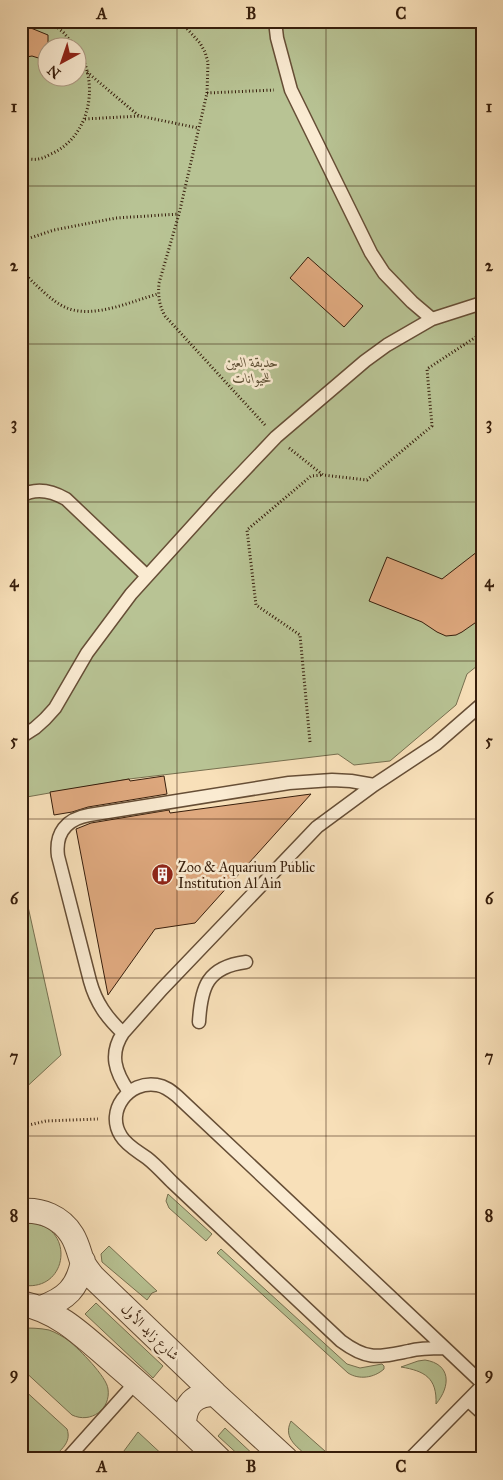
<svg xmlns="http://www.w3.org/2000/svg" width="503" height="1480" font-family="'IM FELL Great Primer',Amiri,serif">
<rect width="100%" height="100%" fill="#f8e0b9"/>
<filter id="stains"><feTurbulence type="fractalNoise" baseFrequency=".004" numOctaves="4"/><feColorMatrix values="0 0 0 0 .2 0 0 0 0 .09 0 0 0 0 .02 0 0 0 .5 -.17"/></filter>
<radialGradient id="worn" r=".72"><stop offset=".6" stop-color="#630" stop-opacity="0"/><stop offset="1" stop-color="#630" stop-opacity=".3"/></radialGradient>
<!-- green -->
<path fill="#b8c394" stroke="#777050" fill-rule="evenodd" d="M21 21H482V662L467 674 456 705 390 761 354 765 338 754 129 779 21 798ZM48 48H78V78H48Z
M21 875 61 1055 21 1092Z
M168 1194 212 1234 206 1241 169 1208 166 1201Z
M28 1223C32 1223 36 1223 40 1225 74 1235 66 1293 21 1285V1224Z
M109 1246 157 1291 152 1293 147 1300 102 1262 101 1254Z
M221 1249 347 1364 360 1368 382 1364 384 1366V1369C374 1378 359 1380 348 1373L217 1253Z
M96 1303 163 1366 153 1378 85 1314Z
M21 1328C30 1328 40 1328 49 1330 55 1332 64 1337 69 1341 79 1349 107 1377 108 1389 111 1409 91 1424 72 1415L21 1368Z
M425 1360C451 1364 451 1386 436 1404 437 1378 425 1371 401 1367L418 1361Z
M21 1387 67 1429C72 1443 60 1450 52 1459H21Z
M291 1421 334 1459H311C299 1448 282 1439 291 1421Z
M225 1428 258 1459H243L218 1436Z
M138 1432 167 1459H118Z"/>
<!-- building -->
<path fill="#dfa97f" stroke="#361d0b" d="M21 24 48 35V61L32 56 21 58Z
M308 257 363 306 344 327 290 278Z
M482 548V618L462 632 456 635 446 636 437 632 422 622 369 601 387 557 442 579Z
M164 776 167 794 88 807 72 812 54 815 50 792 129 779 130 781Z
M311 794 195 923 155 929 108 995 76 829 91 823 169 810 170 813Z"/>
<g fill="none" stroke-linecap="round" stroke-linejoin="round">
<defs>
<path id="service" d="M275 21 277 38 291 90 371 253 384 273 412 302 432 319
M21 496C36 487 52 491 66 499L147 576
M21 737 35 728 45 719 55 708 87 653 131 594 217 499 276 437 365 361 387 345 432 319 482 303
M199 1022C201 987 207 967 246 962
M123 1033C107 1018 96 1003 90 981L58 856C55 833 66 819 89 815L289 783 332 780 351 781 374 785
M129 1092C115 1072 109 1054 123 1033L162 989 317 827 374 785 436 744 482 704
M445 1348C433 1348 420 1348 409 1351 378 1357 368 1361 341 1341 285 1288 228 1235 172 1182 164 1174 156 1165 147 1158 139 1152 127 1146 121 1136 105 1111 129 1080 157 1085 165 1086 171 1091 177 1096L445 1348 482 1383
M468 1400 482 1413
M67 1459 136 1382
M410 1459 482 1386"/>
<path id="minor" d="M21 1211C41 1209 61 1217 72 1235 77 1243 79 1252 82 1261 85 1267 89 1272 93 1277L215 1394 286 1459
M21 1303C62 1312 86 1339 117 1365 152 1395 186 1427 219 1459
M41 1308C66 1299 78 1288 83 1261
M184 1425C184 1405 194 1394 215 1394"/>
</defs>
<!-- service casing -->
<use href="#service" stroke="#664e36" stroke-width="15"/>
<!-- minor casing -->
<use href="#minor" stroke="#664e36" stroke-width="26"/>
<!-- path -->
<path stroke="#361d0b" stroke-width="3" stroke-dasharray="1 2.5" stroke-linecap="butt" d="M50 21 64 33 76 48
M180 21 200 43 205 52 208 62 207 93 179 214 159 283C158 296 159 305 165 316L265 425
M184 24 188 21
M87 72 139 116
M207 93 274 90
M85 119 140 116 198 128
M21 157C34 161 40 160 51 154 90 137 100 84 78 50
M21 241 54 230 116 218 179 214
M21 271C34 282 51 302 67 308 94 319 132 301 158 294
M289 448 323 475 367 480 432 426 427 369 482 333
M310 742 300 635 256 605 247 530 311 476 322 475
M21 1127 46 1121 98 1119"/>
<!-- service -->
<use href="#service" stroke="#faebd2" stroke-width="12"/>
<!-- minor -->
<use href="#minor" stroke="#faebd2" stroke-width="24"/>
</g>
<!-- grid -->
<path fill="none" stroke="#361d0b" stroke-width="1" stroke-opacity="0.55" d="M177 21V1459M326 21V1459M21 186H482M21 344H482M21 502H482M21 661H482M21 819H482M21 978H482M21 1136H482M21 1294H482"/>
<!-- icons -->
<defs>
<symbol id="building-disc" viewBox="-11 -11 22 22"><circle r="9.5" fill="#8f2418" stroke="#faebd2"/><path d="M-4-6H4V6H1V3H-1V6H-4ZM-2.5-4.3h1.7v1.8h-1.7ZM.8-4.3h1.7v1.8H.8ZM-2.5-1h1.7V.8h-1.7ZM.8-1h1.7V.8H.8Z" fill="#fff"/></symbol>
</defs>
<g fill-rule="evenodd">
<use href="#building-disc" x="150" y="862" width="25" height="25"/>
</g>
<g text-anchor="middle" dominant-baseline="central" stroke-width="5" stroke-linejoin="round" paint-order="stroke">
<!-- park labels -->
<g font-size="14" font-style="italic" fill="#5d4f34" stroke="#faebd2">
<text x="252" y="362">حديقة العين<tspan x="252" dy="16">للحيوانات</tspan></text>
</g>
<!-- poi labels -->
<g font-size="14" fill="#361d0b" stroke="#faebd2" text-anchor="start">
<text x="178" y="867">Zoo &amp; Aquarium Public<tspan x="178" dy="16">Institution Al Ain</tspan></text>
</g>
<!-- street labels -->
<g font-size="14" fill="#361d0b" stroke="#faebd2">
<text transform="translate(150 1332) rotate(44)">شارع زايد الأول</text>
</g>
</g>
<!-- margin -->
<rect width="503" height="1480" fill="none" stroke="#f8e0b9" stroke-width="55"/>
<!-- north arrow -->
<g transform="translate(62 62) rotate(220)"><circle r="24" fill="#faebd2" stroke="#ac9982"/>
<path d="M0-4L9 19L0 12L-9 19Z" fill="#8f2418"/>
<text y="-8" font-size="14" font-weight="bold" text-anchor="middle" fill="#361d0b">N</text>
</g>
<rect x="28" y="28" width="448" height="1424" fill="none" stroke="#361d0b" stroke-width="2"/>
<g font-size="16" text-anchor="middle" font-weight="bold" fill="#361d0b">
<text x="102" y="19">A</text>
<text x="251" y="19">B</text>
<text x="401" y="19">C</text>
<text x="14" y="112">1</text>
<text x="489" y="112">1</text>
<text x="14" y="271">2</text>
<text x="489" y="271">2</text>
<text x="14" y="429">3</text>
<text x="489" y="429">3</text>
<text x="14" y="587">4</text>
<text x="489" y="587">4</text>
<text x="14" y="746">5</text>
<text x="489" y="746">5</text>
<text x="14" y="904">6</text>
<text x="489" y="904">6</text>
<text x="14" y="1062">7</text>
<text x="489" y="1062">7</text>
<text x="14" y="1221">8</text>
<text x="489" y="1221">8</text>
<text x="14" y="1379">9</text>
<text x="489" y="1379">9</text>
<text x="102" y="1472">A</text>
<text x="251" y="1472">B</text>
<text x="401" y="1472">C</text>
</g>
<rect width="100%" height="100%" filter="url(#stains)"/>
<rect width="100%" height="100%" fill="url(#worn)"/>
</svg>
